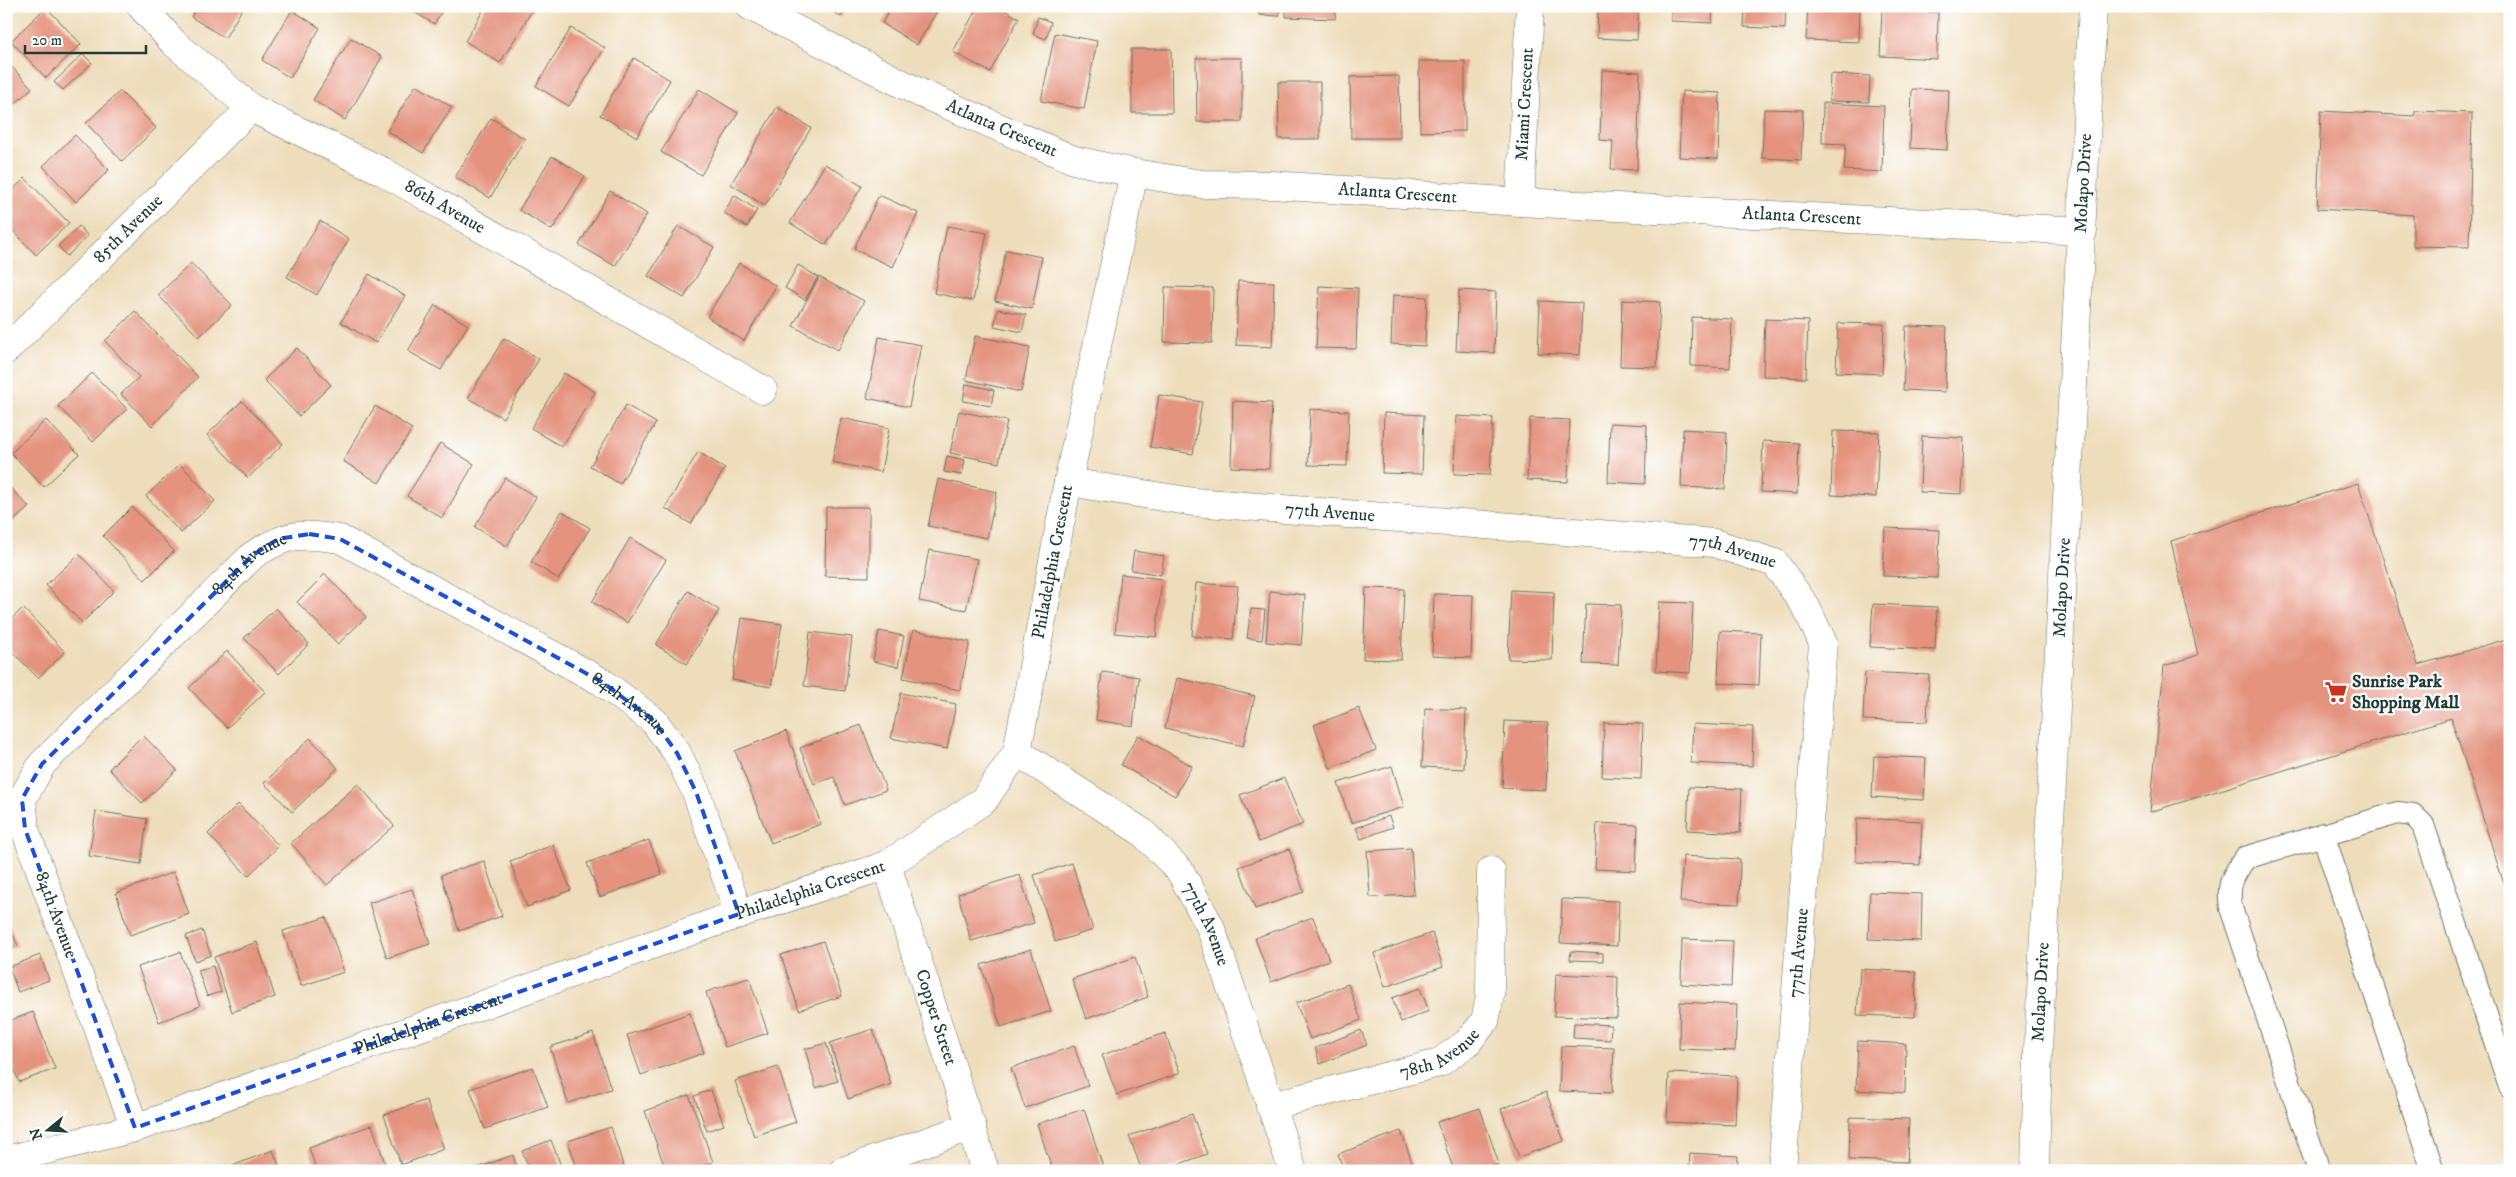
<svg xmlns="http://www.w3.org/2000/svg" width="2516" height="1177" font-family="'IM FELL DW Pica',serif">
<rect width="100%" height="100%" fill="#fff"/>
<filter id="ink" filterUnits="userSpaceOnUse"><feTurbulence type="fractalNoise" baseFrequency=".02" numOctaves="2"/><feDisplacementMap in="SourceGraphic" scale="10" xChannelSelector="R" yChannelSelector="G"/><feConvolveMatrix kernelMatrix="1 2 1 2 8 2 1 2 1" color-interpolation-filters="sRGB"/></filter>
<filter id="wash" filterUnits="userSpaceOnUse"><feTurbulence type="fractalNoise" baseFrequency=".0096" numOctaves="4" result="noise"/><feDisplacementMap in="SourceGraphic" scale="20" xChannelSelector="R" yChannelSelector="G"/><feGaussianBlur stdDeviation="1.12" result="paint"/><feColorMatrix in="noise" values="0 0 0 0 0 0 0 0 0 0 0 0 0 0 0 0 0 1.4 0 .05"/><feComposite in="paint" operator="in"/></filter>
<g filter="url(#wash)">
<rect width="100%" height="100%" fill="#edb"/>
<g id="blocks">
<!-- building -->
<path fill="#e4937e" d="M197 6H244L225 38 191 17Z
M404 6H445L434 24Z
M486 6H535L500 63 465 41Z
M823 6H848L841 17Z
M892 6H940L917 45 882 23Z
M978 6H997L1019 18 990 72 953 52Z
M1190 6H1235V9H1190Z
M1259 6H1280L1279 16 1259 15Z
M1286 6H1336L1335 19 1286 17Z
M1598 6H1639L1637 40 1597 38Z
M1671 6H1713L1712 23 1671 21Z
M1745 6H1786L1785 29 1744 27Z
M1808 6H1860L1859 42 1806 40Z
M46 7 81 44 46 78 11 41Z
M292 10 320 28 290 78 262 60Z
M1882 10 1938 12 1937 59 1880 56Z
M1038 17 1051 22 1046 39 1033 34Z
M571 28 605 48 569 106 536 86Z
M1055 33 1097 41 1084 109 1041 101Z
M351 38 382 57 345 120 313 100Z
M1131 49H1171L1172 113H1132Z
M83 54 92 63 63 90 54 82Z
M634 58 670 80 637 137 600 115Z
M1196 58H1242V122H1197Z
M6 61 32 88 6 112Z
M1419 61H1465V131L1420 132Z
M1602 70 1640 72 1637 170 1611 169 1613 141 1600 140Z
M1830 74 1870 76 1869 102 1829 101Z
M1399 76 1400 138H1351L1350 77Z
M1278 82H1320V139H1279Z
M416 85 452 107 423 153 387 131Z
M699 89 738 113 701 175 661 152Z
M1912 89 1949 90 1947 150 1910 148Z
M120 91 156 128 122 161 86 123Z
M1682 91 1720 93 1718 159 1679 157Z
M1823 103 1884 106 1882 172 1844 170 1846 144 1822 143Z
M777 107 811 128 765 206 731 184Z
M1764 109 1803 110 1801 160 1762 158Z
M2321 111 2415 116V111L2472 113 2469 247 2413 246V215L2317 209Z
M491 118 525 139 490 198 455 177Z
M75 135 109 170 76 202 43 166Z
M552 156 585 176 552 230 519 210Z
M825 164 862 186 826 245 790 223Z
M25 178 69 223 36 255 6 223V196Z
M610 191 647 214 615 266 579 245Z
M734 195 757 210 747 227 724 213Z
M879 195 918 213 893 267 854 249Z
M320 221 349 239 317 295 287 277Z
M79 226 88 236 67 256 58 246Z
M678 226 714 247 684 298 648 276Z
M947 226 987 233 973 301 934 293Z
M1006 250 1042 257 1032 309 995 301Z
M191 263 232 305 199 337 158 295Z
M739 263 776 286 744 341 707 317Z
M798 265 818 277 805 300 785 288Z
M369 274 405 296 376 343 341 322Z
M819 277 864 301 838 350 793 326Z
M1238 281 1274 282 1272 347 1236 345Z
M1319 286 1358 288 1356 349 1316 348Z
M1165 287 1213 288 1212 343 1164 342Z
M1459 290 1496 292 1494 353 1456 351Z
M1393 295 1427 297 1425 346 1391 344Z
M1622 300 1660 302 1657 367 1620 366Z
M1540 301 1582 303 1580 355 1538 353Z
M435 305 468 325 441 370 408 351Z
M998 309 1026 315 1022 332 994 326Z
M135 311 198 377 152 426 121 394 139 377 105 341Z
M1692 317 1732 319 1730 368 1691 366Z
M1765 319 1808 321 1806 378 1763 376Z
M1838 323 1884 324 1882 374 1836 372Z
M1906 326 1947 327 1945 392 1903 390Z
M975 336 1030 347 1021 392 966 380Z
M879 337 921 345 909 407 867 398Z
M504 338 539 359 503 418 468 398Z
M297 348 331 385 299 416 264 380Z
M92 373 127 409 93 442 58 406Z
M564 373 595 392 562 447 531 428Z
M966 384 994 390 991 406 963 401Z
M1159 395 1202 402 1193 454 1150 447Z
M242 401 283 444 248 478 207 435Z
M1233 401 1272 403 1269 469 1231 467Z
M626 405 656 423 620 484 590 466Z
M375 406 412 429 379 483 343 461Z
M1310 409 1349 411 1347 466 1308 465Z
M959 411 1007 421 999 463 950 453Z
M1384 413 1424 415 1422 474 1382 473Z
M1456 416 1493 418 1490 475 1454 474Z
M841 418 889 428 881 472 832 462Z
M1530 418 1570 420 1568 482 1527 480Z
M46 420 79 454 44 487 11 453Z
M1610 423 1647 425 1645 484 1608 482Z
M1683 429 1727 432 1725 489 1681 487Z
M1833 431 1879 432 1876 497 1831 495Z
M1922 436 1964 438 1962 494 1920 492Z
M1763 441 1799 443 1797 494 1761 492Z
M440 443 474 464 442 518 407 496Z
M698 452 725 468 691 524 665 508Z
M947 456 965 460 962 475 944 472Z
M180 464 215 501 181 533 146 496Z
M505 478 536 497 507 546 475 527Z
M938 479 997 492 987 538 928 526Z
M6 483 29 507 6 528Z
M2358 483 2418 665 2510 638V903L2451 718 2150 812 2164 666 2198 655 2171 541Z
M132 507 174 551 145 580 103 536Z
M826 507H869V577L825 576Z
M562 511 590 528 559 579 531 562Z
M1885 528 1940 530 1937 578 1883 576Z
M630 538 666 560 627 623 592 602Z
M929 550 977 559 966 610 919 601Z
M1134 551 1164 556 1161 575 1131 570Z
M79 554 114 591 82 623 46 585Z
M325 574 366 617 338 644 297 602Z
M1121 574 1162 579 1156 637 1115 633Z
M1196 583 1238 586 1233 639 1192 636Z
M1366 588 1404 589 1401 660 1363 659Z
M1511 590 1554 592 1552 660 1508 659Z
M688 591 719 610 687 664 656 645Z
M1270 591 1305 595 1301 645 1266 642Z
M1434 594 1473 595 1471 658 1432 656Z
M1659 602 1693 603 1690 673 1656 671Z
M1586 604 1621 605 1618 665 1583 664Z
M1873 604 1937 607 1935 650 1870 647Z
M23 608 65 652 38 678 6 645V624Z
M276 608 309 644 279 674 244 638Z
M1251 609 1265 610 1262 640 1247 638Z
M742 618 782 624 771 687 732 680Z
M913 630 970 642 960 690 903 678Z
M879 631 904 636 898 667 873 661Z
M1720 631 1761 633 1759 685 1718 683Z
M810 632 852 637 845 691 804 686Z
M227 651 265 692 227 728 189 688Z
M1102 672 1139 677 1133 726 1096 720Z
M1865 672 1929 675 1927 722 1863 720Z
M1177 678 1255 696 1243 746 1165 728Z
M901 693 956 704 947 749 891 738Z
M1359 708 1376 750 1330 768 1314 725Z
M1425 708 1466 710 1464 769 1422 767Z
M1505 721 1548 723 1546 790 1502 788Z
M1604 723 1643 724 1641 779 1602 777Z
M1693 724 1753 727 1752 766 1691 763Z
M861 725 886 790 845 805 834 777 814 784 800 748Z
M786 731 821 824 771 843 735 751Z
M143 735 177 770 142 803 109 769Z
M1138 735 1192 766 1175 796 1121 765Z
M310 738 338 768 292 812 264 783Z
M1874 756 1926 758 1924 800 1872 797Z
M1392 766 1404 807 1351 823 1338 783Z
M1284 778 1303 824 1259 842 1240 795Z
M358 784 394 826 327 885 291 843Z
M1689 787 1742 789 1740 833 1687 830Z
M238 804 279 846 248 876 208 834Z
M96 811 147 819 141 864 89 856Z
M1389 816 1393 827 1361 839 1356 828Z
M1857 818 1922 821 1920 865 1856 862Z
M1597 823 1638 825 1636 871 1595 869Z
M649 840 662 874 600 897 587 863Z
M553 845 571 890 527 907 510 861Z
M1411 848 1414 895 1370 897 1367 851Z
M1289 849 1304 892 1255 909 1239 867Z
M1683 856 1740 859 1739 904 1680 902Z
M484 861 502 916 459 931 441 875Z
M1072 863 1093 930 1055 942 1034 875Z
M174 872 189 914 130 935 116 893Z
M1020 875 1034 923 971 941 958 894Z
M412 889 430 944 387 958 369 903Z
M1870 892 1922 894 1921 941 1868 939Z
M1562 899 1619 901 1617 946 1560 943Z
M6 917 18 946 6 950Z
M326 917 344 972 301 986 283 931Z
M1313 917 1329 960 1271 982 1255 938Z
M202 930 211 955 195 961 186 936Z
M1432 933 1443 967 1385 987 1374 953Z
M1682 939 1733 941 1731 987 1681 984Z
M823 941 842 996 799 1010 781 955Z
M257 942 275 997 232 1012 214 957Z
M1031 949 1051 1011 1001 1027 981 965Z
M1571 951 1603 953V961L1570 960Z
M180 952 200 1006 159 1022 138 967Z
M40 955 49 980 18 992 9 967Z
M1135 957 1148 997 1086 1019 1072 979Z
M213 966 221 992 207 996 198 970Z
M1860 969 1916 972 1915 1017 1857 1015Z
M1556 974 1618 977 1617 1018 1554 1016Z
M749 978 768 1033 725 1047 706 992Z
M1348 984 1361 1020 1310 1039 1296 1003Z
M1420 988 1429 1011 1401 1022 1392 998Z
M1680 1002 1737 1005 1735 1051 1679 1049Z
M33 1012 55 1069 19 1082 6 1047V1022Z
M690 1013 704 1053 641 1075 627 1035Z
M1574 1023 1611 1025 1610 1040 1573 1038Z
M873 1029 891 1084 848 1099 830 1043Z
M1361 1030 1367 1045 1320 1064 1315 1048Z
M593 1033 611 1089 568 1103 550 1047Z
M1165 1033 1180 1073 1117 1095 1102 1055Z
M1858 1041 1906 1044 1905 1093 1856 1090Z
M826 1043 838 1081 816 1088 805 1049Z
M1074 1046 1088 1086 1025 1108 1011 1068Z
M1561 1046 1614 1048 1612 1093 1559 1091Z
M533 1067 548 1107 485 1129 470 1089Z
M778 1067 796 1122 754 1136 735 1081Z
M1669 1073 1737 1076 1735 1125 1667 1122Z
M711 1090 724 1125 707 1131 694 1096Z
M1546 1092 1564 1141 1519 1157 1501 1109Z
M689 1095 713 1162 690 1171H666L645 1111Z
M426 1100 444 1149 401 1165 384 1115Z
M1480 1108 1499 1164 1478 1171H1454L1437 1122Z
M1084 1109 1103 1167 1092 1171H1053L1037 1124Z
M1192 1114 1207 1154 1160 1171H1142L1129 1136Z
M1850 1117 1909 1119 1907 1162 1849 1160Z
M372 1125 386 1166 372 1171H317L309 1148Z
M611 1127 625 1171H578L568 1141Z
M1401 1131 1415 1171H1344L1338 1154Z
M551 1140 563 1171H530L522 1151Z
M273 1150 281 1171H233L232 1166Z
M1690 1153 1738 1156 1737 1171H1689Z
M513 1155 518 1171H475L474 1169Z"/>
</g>
</g>
<g filter="url(#ink)">
<use href="#blocks" fill-opacity="0" stroke="#677563" stroke-width="1"/>
<g fill="none" stroke-linecap="round" stroke-linejoin="round">
<defs>
<path id="lane" d="M2323 834 2433 1171
M2319 1171 2231 908C2227 885 2232 877 2245 858L2398 813 2413 815 2423 825 2510 1087"/>
<g id="street">
<path id="s1" d="M141 6 173 42 251 108 382 171 763 390"/>
<path id="s2" d="M750 6 920 93 1074 160 1134 173 1202 184 1272 185 1520 202 2083 231"/>
<path id="s3" d="M1520 202 1530 6"/>
<path id="s4" d="M6 350 251 108"/>
<path id="s5" d="M1068 482 1194 502 1714 543 1775 563 1806 607 1823 643 1782 1171"/>
<path id="s6" d="M1017 752 1142 832 1180 871 1210 926 1293 1171"/>
<path id="s7" d="M887 865 985 1171"/>
<path id="s8" d="M1270 1106 1439 1063 1467 1043 1485 1021 1490 996 1491 871"/>
<path id="s9" d="M135 1128 25 829 22 799 42 764 253 555C288 533 299 533 340 539L602 682 654 721 677 753 696 792 739 914"/>
<path id="s10" d="M6 1160 135 1128 739 914 887 865 984 800 1017 752 1068 482 1134 173"/>
<path d="M843 1171 972 1126"/>
<path id="s11" d="M2035 1171 2038 1049 2093 6"/>
</g>
</defs>
<!-- lane casing -->
<use href="#lane" stroke="#677563" stroke-width="24"/>
<!-- street casing -->
<use href="#street" stroke="#677563" stroke-width="29"/>
<!-- lane -->
<use href="#lane" stroke="#fff" stroke-width="22"/>
<!-- street -->
<use href="#street" stroke="#fff" stroke-width="28"/>
</g>
</g>
<!-- marked area -->
<path fill="none" stroke="#1d4ed8" stroke-width="4" stroke-dasharray="10 6" stroke-linejoin="round" d="M309 534 340 539 602 682 654 721 677 753 696 792 739 914 135 1128 25 829 22 799 42 764 253 555 278 539Z"/>
<!-- icons -->
<defs>
<symbol id="supermarket-bare" viewBox="-9 -9 18 18"><path d="M-6-5.5h2.5l.6 2H6L4.5 2H-2.5L-4.4-4H-6ZM-1.5 3.2a1.3 1.3 0 1 0 .1 0ZM3 3.2a1.3 1.3 0 1 0 .1 0Z" fill="#c8321e" stroke="#fff" stroke-width="2.5" paint-order="stroke"/></symbol>
</defs>
<g fill-rule="evenodd">
<use href="#supermarket-bare" x="2320" y="676" width="32" height="32"/>
</g>
<g text-anchor="middle" dominant-baseline="central" stroke-width="4.5" stroke-linejoin="round" paint-order="stroke">
<!-- street labels -->
<g font-size="18" fill="#1f3d34" stroke="#fff">
<text stroke="none"><textPath href="#s3" startOffset="98">Miami Crescent</textPath></text>
<text stroke="none"><textPath href="#s2" startOffset="280">Atlanta Crescent</textPath></text>
<text stroke="none"><textPath href="#s11" startOffset="989">Molapo Drive</textPath></text>
<text stroke="none"><textPath href="#s2" startOffset="685">Atlanta Crescent</textPath></text>
<text stroke="none"><textPath href="#s1" startOffset="368">86th Avenue</textPath></text>
<text stroke="none"><textPath href="#s2" startOffset="1090">Atlanta Crescent</textPath></text>
<text stroke="none"><textPath href="#s4" startOffset="172">85th Avenue</textPath></text>
<text stroke="none"><textPath href="#s5" startOffset="264">77th Avenue</textPath></text>
<text stroke="none"><textPath href="#s5" startOffset="669">77th Avenue</textPath></text>
<text stroke="none"><textPath href="#s10" startOffset="1298">Philadelphia Crescent</textPath></text>
<text stroke="none"><textPath href="#s9" startOffset="678">84th Avenue</textPath></text>
<text stroke="none"><textPath href="#s11" startOffset="584">Molapo Drive</textPath></text>
<text stroke="none"><textPath href="#s9" startOffset="1111">84th Avenue</textPath></text>
<text stroke="none"><textPath href="#s10" startOffset="849">Philadelphia Crescent</textPath></text>
<text transform="translate(56 915) rotate(70)">84th Avenue</text>
<text stroke="none"><textPath href="#s6" startOffset="262">77th Avenue</textPath></text>
<text transform="translate(1799 953) rotate(-85)">77th Avenue</text>
<text stroke="none"><textPath href="#s11" startOffset="179">Molapo Drive</textPath></text>
<text stroke="none"><textPath href="#s7" startOffset="160">Copper Street</textPath></text>
<text stroke="none"><textPath href="#s10" startOffset="444">Philadelphia Crescent</textPath></text>
<text stroke="none"><textPath href="#s8" startOffset="179">78th Avenue</textPath></text>
</g>
<!-- poi labels -->
<g font-size="18" font-weight="bold" fill="#1f3d34" stroke="#fff" text-anchor="start">
<text x="2352" y="682">Sunrise Park<tspan x="2352" dy="21">Shopping Mall</tspan></text>
</g>
</g>
<!-- margin -->
<rect width="2516" height="1177" fill="none" stroke="#fff" stroke-width="25"/>
<!-- north arrow -->
<g transform="translate(48 1130) rotate(252)" stroke="#ffffff" stroke-width="4" paint-order="stroke">
<path d="M0-4L9 19L0 12L-9 19Z" fill="#1f3d34"/>
<text y="-8" font-size="14" font-weight="bold" text-anchor="middle" fill="#1f3d34">N</text>
</g>
<!-- scale -->
<path d="M25 45v8h121v-8" fill="none" stroke="#1f3d34" stroke-width="2.5"/>
<text x="32" y="45" font-size="15" fill="#1f3d34" stroke="#ffffff" stroke-width="4" paint-order="stroke">20 m</text>
</svg>
